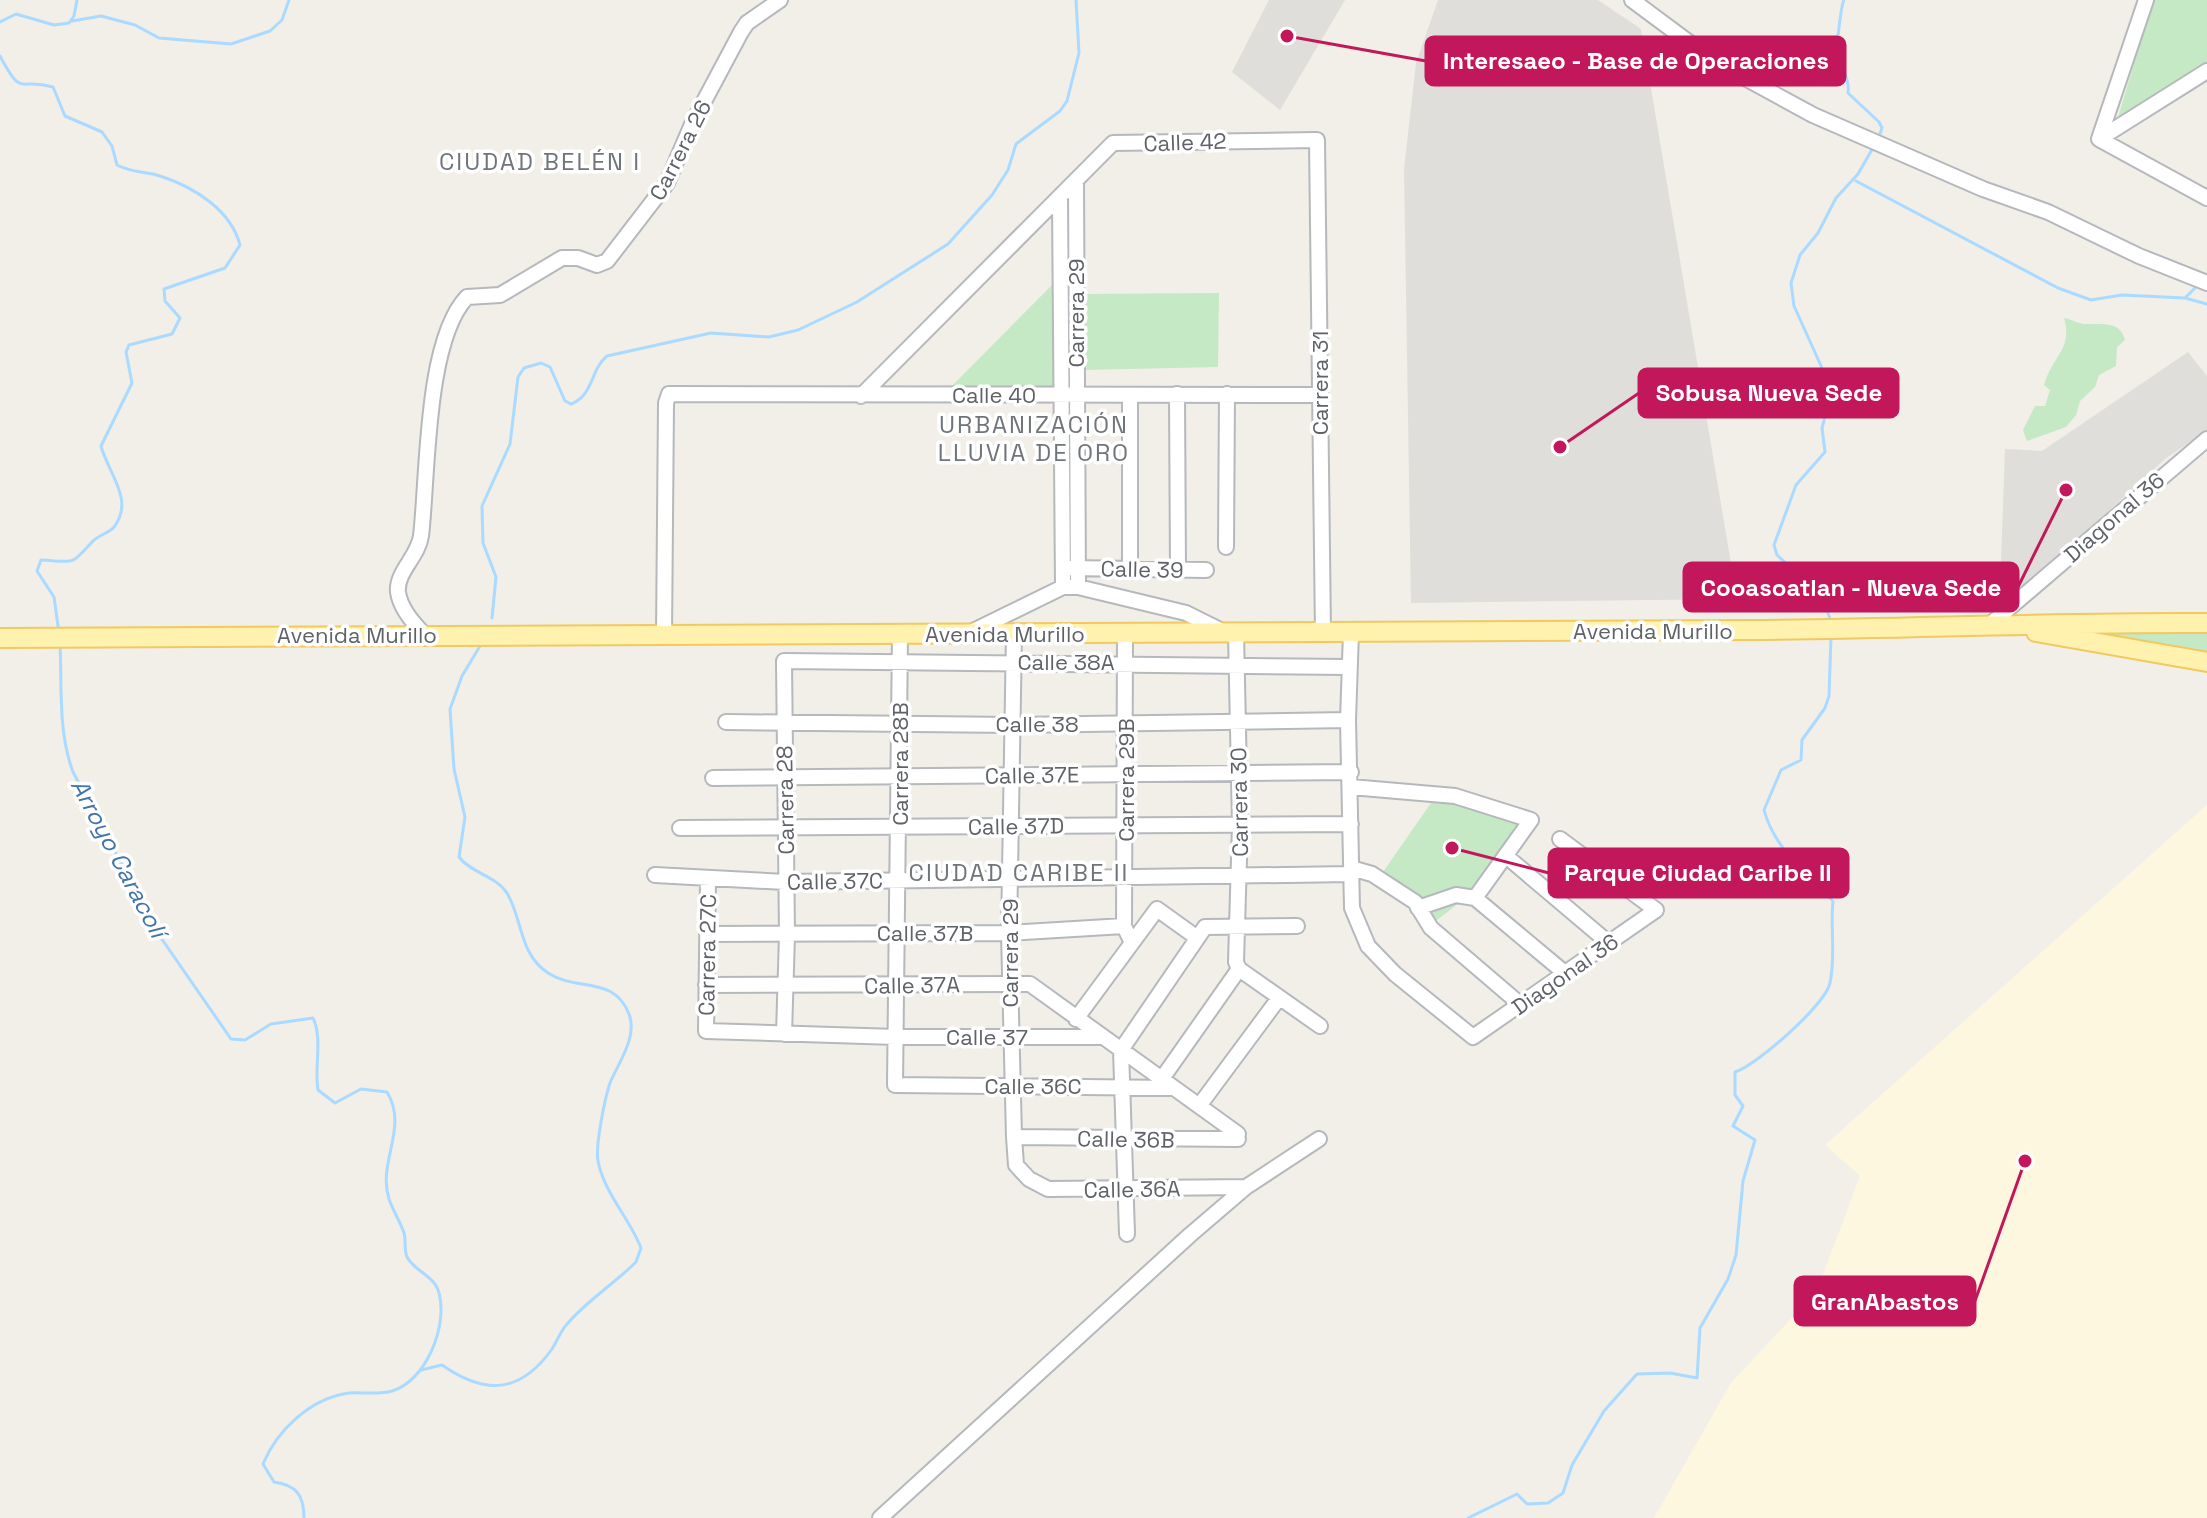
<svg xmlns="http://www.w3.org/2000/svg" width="2207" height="1518" font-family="'Space Grotesk',sans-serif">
<rect width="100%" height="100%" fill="#f1efe8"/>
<!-- commercial -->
<path fill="#fef7e0" d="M2207 805V1518H1654L1731 1383 1817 1291 1860 1176 1825 1145Z"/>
<!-- industrial -->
<path fill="#e0deda" d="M1269 0H1345L1280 110 1232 72Z
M1438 0H1598L1641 29 1737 599 1411 603 1404 169 1416 63Z
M2188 352 2207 376V430L2165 459 2022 591 2000 589 2005 449 2042 451Z"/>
<!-- green -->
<path fill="#c5e8c5" d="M2153 0H2207V63L2116 124Z
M1055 282V388L948 390Z
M1219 293 1218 367 1083 370 1081 294Z
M2064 318C2071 319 2076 323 2084 324 2101 325 2120 320 2125 340L2117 347 2116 366 2099 375 2095 387 2080 401 2076 415 2066 427 2027 441 2023 430 2035 406H2045L2050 390 2044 385C2053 355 2073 349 2064 318Z
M2073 629H2207V653Z
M1447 796 1522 822 1475 891 1433 923 1381 875 1433 800Z"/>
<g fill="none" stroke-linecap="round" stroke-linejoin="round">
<!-- stream -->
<path stroke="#aadaff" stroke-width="3" d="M1844 0C1841 5 1836 50 1837 56 1841 70 1850 78 1848 93L1879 122 1882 128 1878 139
M72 21 101 16 135 25 159 38 231 44 270 31 282 20 289 0
M0 22 16 14 54 25 69 23 74 16 77 0
M0 56C23 99 18 77 53 87L65 116 102 132 112 146 117 165C132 173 146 171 160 176 194 187 231 210 240 245L225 268 164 289 165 301 180 318 172 334 129 345 126 352 132 383 101 446C108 473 135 500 114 527 109 533 99 535 93 541 70 566 77 562 41 560L37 571 54 597 59 633
M1856 181 2058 288 2091 300 2122 295 2185 298 2197 286
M2185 298 2207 304
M492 618 496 577 483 543 482 506 510 444 518 377 524 368 541 363 550 367 565 401 571 404C594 395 590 370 607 356L711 333 769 337 798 330 857 302 948 244 992 195 1008 170 1016 144 1060 111 1067 101 1079 53 1076 0
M1831 621 1821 595 1777 555 1774 545 1796 485 1825 452 1822 428 1830 398 1827 379 1794 306 1791 283 1800 255 1818 233 1836 198 1858 174 1874 146
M60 644C62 687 58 732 73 772L159 935 231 1039 245 1040 271 1024 313 1018C323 1038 314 1067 318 1090L335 1103 361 1089 387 1092C409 1128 377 1162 389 1199 393 1211 400 1221 404 1233 406 1240 404 1250 407 1257 414 1271 435 1276 439 1293 448 1326 426 1381 392 1391 379 1395 363 1392 349 1393 311 1398 277 1430 263 1464L274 1482C296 1485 304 1495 304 1518
M421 1370 442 1365C485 1395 520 1394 552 1349 557 1341 561 1330 568 1323 588 1300 615 1283 636 1262L641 1248C630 1219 604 1193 598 1161 595 1146 605 1098 610 1083 618 1063 638 1037 629 1014 614 975 577 992 548 973 519 954 523 920 507 893 496 876 471 873 459 857L465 817 454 769 450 709 462 676 480 646
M1468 1518 1517 1494 1527 1504 1548 1503 1563 1493 1572 1465 1604 1411 1637 1374 1670 1373 1697 1378 1700 1328 1728 1279 1736 1255 1743 1181 1755 1140 1733 1126 1743 1106 1735 1095V1072C1757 1065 1825 1005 1830 983 1836 956 1830 928 1833 901 1807 878 1773 845 1764 810L1781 770 1801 760 1802 740 1825 708 1829 696 1831 637"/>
<defs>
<path id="minor" d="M1632 0 1714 61 1813 115 1983 189 2048 212 2139 256 2207 283
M2099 139 2146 0
M2099 139 2207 71
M2099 139 2207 198
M1076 184 1078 587
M1060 200 1063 587
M1177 394 1178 570
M1130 395V568
M861 396 1113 143 1317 140 1323 633
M1226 547 1227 394
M1070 568 1206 570
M1987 627 2207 439
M1351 632 1348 720 1352 908 1368 946 1395 974 1473 1037 1656 910 1560 839
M969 633 1063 587H1078L1186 613 1222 631
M1014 633 1009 933 1014 1137 1016 1165 1029 1179 1048 1189 1246 1187
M1236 633 1240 824 1236 962 1239 969
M424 634C413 623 400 608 398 592 396 572 418 557 421 536 428 477 425 341 467 297L500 295 562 258H578L597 265 607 261 667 183 693 122 741 32 747 23 780 0
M900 634 895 1085 1172 1088
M1125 634 1124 926 1132 943
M664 636 666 403 669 394 1320 395
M726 722 1014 725 1348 720
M713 778 1351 772
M1351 787 1455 796 1531 820 1475 898 1456 895 1418 908
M680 828 1351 824
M1506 856 1610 944
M1351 868 1372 874 1415 902 1431 928 1521 1005
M655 875 785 882 1351 874
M708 879 706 1031 896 1037H1101
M1475 898 1566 974
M707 934 1009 933 1124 926
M1239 969 1320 1026
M706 985 1030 984 1238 1134
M1076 1019 1157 909 1196 937
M784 1034 787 935 784 661 1348 667
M1161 1080 1239 969
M1199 1106 1279 998
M1014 1137 1238 1139
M1127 1234 1121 1050 1205 927 1297 926
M880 1518 1190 1235 1246 1187 1319 1139"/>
<path id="major" d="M2036 632 2207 662
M0 638 1750 630C1903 629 2055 622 2207 623"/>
</defs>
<!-- minor casing -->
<use href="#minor" stroke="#b5b8bc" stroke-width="18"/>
<!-- major casing -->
<use href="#major" stroke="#f2c960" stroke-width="22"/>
<!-- minor -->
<use href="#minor" stroke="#fff" stroke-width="14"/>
<!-- major -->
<use href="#major" stroke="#fff2af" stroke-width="18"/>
</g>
<g text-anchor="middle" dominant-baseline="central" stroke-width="7" stroke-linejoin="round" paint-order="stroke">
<!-- street labels -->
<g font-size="22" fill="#5f6368" stroke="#fff">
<text transform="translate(1185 142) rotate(-2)">Calle 42</text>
<text transform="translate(680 150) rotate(-63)">Carrera 26</text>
<text transform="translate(1076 313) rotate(-90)">Carrera 29</text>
<text transform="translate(1320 383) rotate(-90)">Carrera 31</text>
<text x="994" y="395">Calle 40</text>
<text transform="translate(2114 517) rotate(-41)">Diagonal 36</text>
<text transform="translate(1142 569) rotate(1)">Calle 39</text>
<text x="1653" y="631">Avenida Murillo</text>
<text x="1005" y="634">Avenida Murillo</text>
<text x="357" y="635">Avenida Murillo</text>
<text x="1066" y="662">Calle 38A</text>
<text x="1037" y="724">Calle 38</text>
<text transform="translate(900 764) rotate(-90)">Carrera 28B</text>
<text transform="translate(1032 775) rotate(-1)">Calle 37E</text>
<text transform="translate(1126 780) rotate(-90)">Carrera 29B</text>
<text transform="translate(785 800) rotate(-91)">Carrera 28</text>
<text transform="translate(1239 802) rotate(-91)">Carrera 30</text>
<text transform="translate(1016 826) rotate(-1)">Calle 37D</text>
<text transform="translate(835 881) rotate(-1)">Calle 37C</text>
<text x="925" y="933">Calle 37B</text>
<text transform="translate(1010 953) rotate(-90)">Carrera 29</text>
<text transform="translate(707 955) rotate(-89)">Carrera 27C</text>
<text transform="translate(1565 974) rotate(-35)">Diagonal 36</text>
<text transform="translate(912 985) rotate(-1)">Calle 37A</text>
<text x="987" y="1037">Calle 37</text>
<text x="1033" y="1086">Calle 36C</text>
<text transform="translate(1126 1139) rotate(1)">Calle 36B</text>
<text transform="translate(1132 1189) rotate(-1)">Calle 36A</text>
</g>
<!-- neighbourhood labels -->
<g font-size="24" letter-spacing="2" fill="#70757a" stroke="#fff">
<text x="540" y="161">CIUDAD BELÉN I</text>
<text x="1034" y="424">URBANIZACIÓN<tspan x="1034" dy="28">LLUVIA DE ORO</tspan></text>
<text x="1019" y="872">CIUDAD CARIBE II</text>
</g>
<!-- water labels -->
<g font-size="24" font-style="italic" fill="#4174aa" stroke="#fff">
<text transform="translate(119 858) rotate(62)">Arroyo Caracolí</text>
</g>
</g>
<!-- callouts -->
<path fill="none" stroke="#c2185b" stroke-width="3" d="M1287 36L1426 61M1560 447L1639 393M2066 490L2018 587M1452 848L1549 873M2025 1161L1975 1301"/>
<g fill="#c2185b" stroke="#fff" stroke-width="3">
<circle cx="1287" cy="36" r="8"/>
<circle cx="1560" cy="447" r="8"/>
<circle cx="2066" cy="490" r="8"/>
<circle cx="1452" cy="848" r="8"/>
<circle cx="2025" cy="1161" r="8"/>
</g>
<g fill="#c2185b" stroke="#c2185b" stroke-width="3">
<rect x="1426" y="37" width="419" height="48" rx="8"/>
<rect x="1639" y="369" width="259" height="48" rx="8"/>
<rect x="1684" y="563" width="334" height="48" rx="8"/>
<rect x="1549" y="849" width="299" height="48" rx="8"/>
<rect x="1795" y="1277" width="180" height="48" rx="8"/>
</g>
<g font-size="24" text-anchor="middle" font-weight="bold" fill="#fff">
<text x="1636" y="69">Interesaeo - Base de Operaciones</text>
<text x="1769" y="401">Sobusa Nueva Sede</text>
<text x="1851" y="596">Cooasoatlan - Nueva Sede</text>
<text x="1698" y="881">Parque Ciudad Caribe II</text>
<text x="1885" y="1310">GranAbastos</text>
</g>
</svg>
